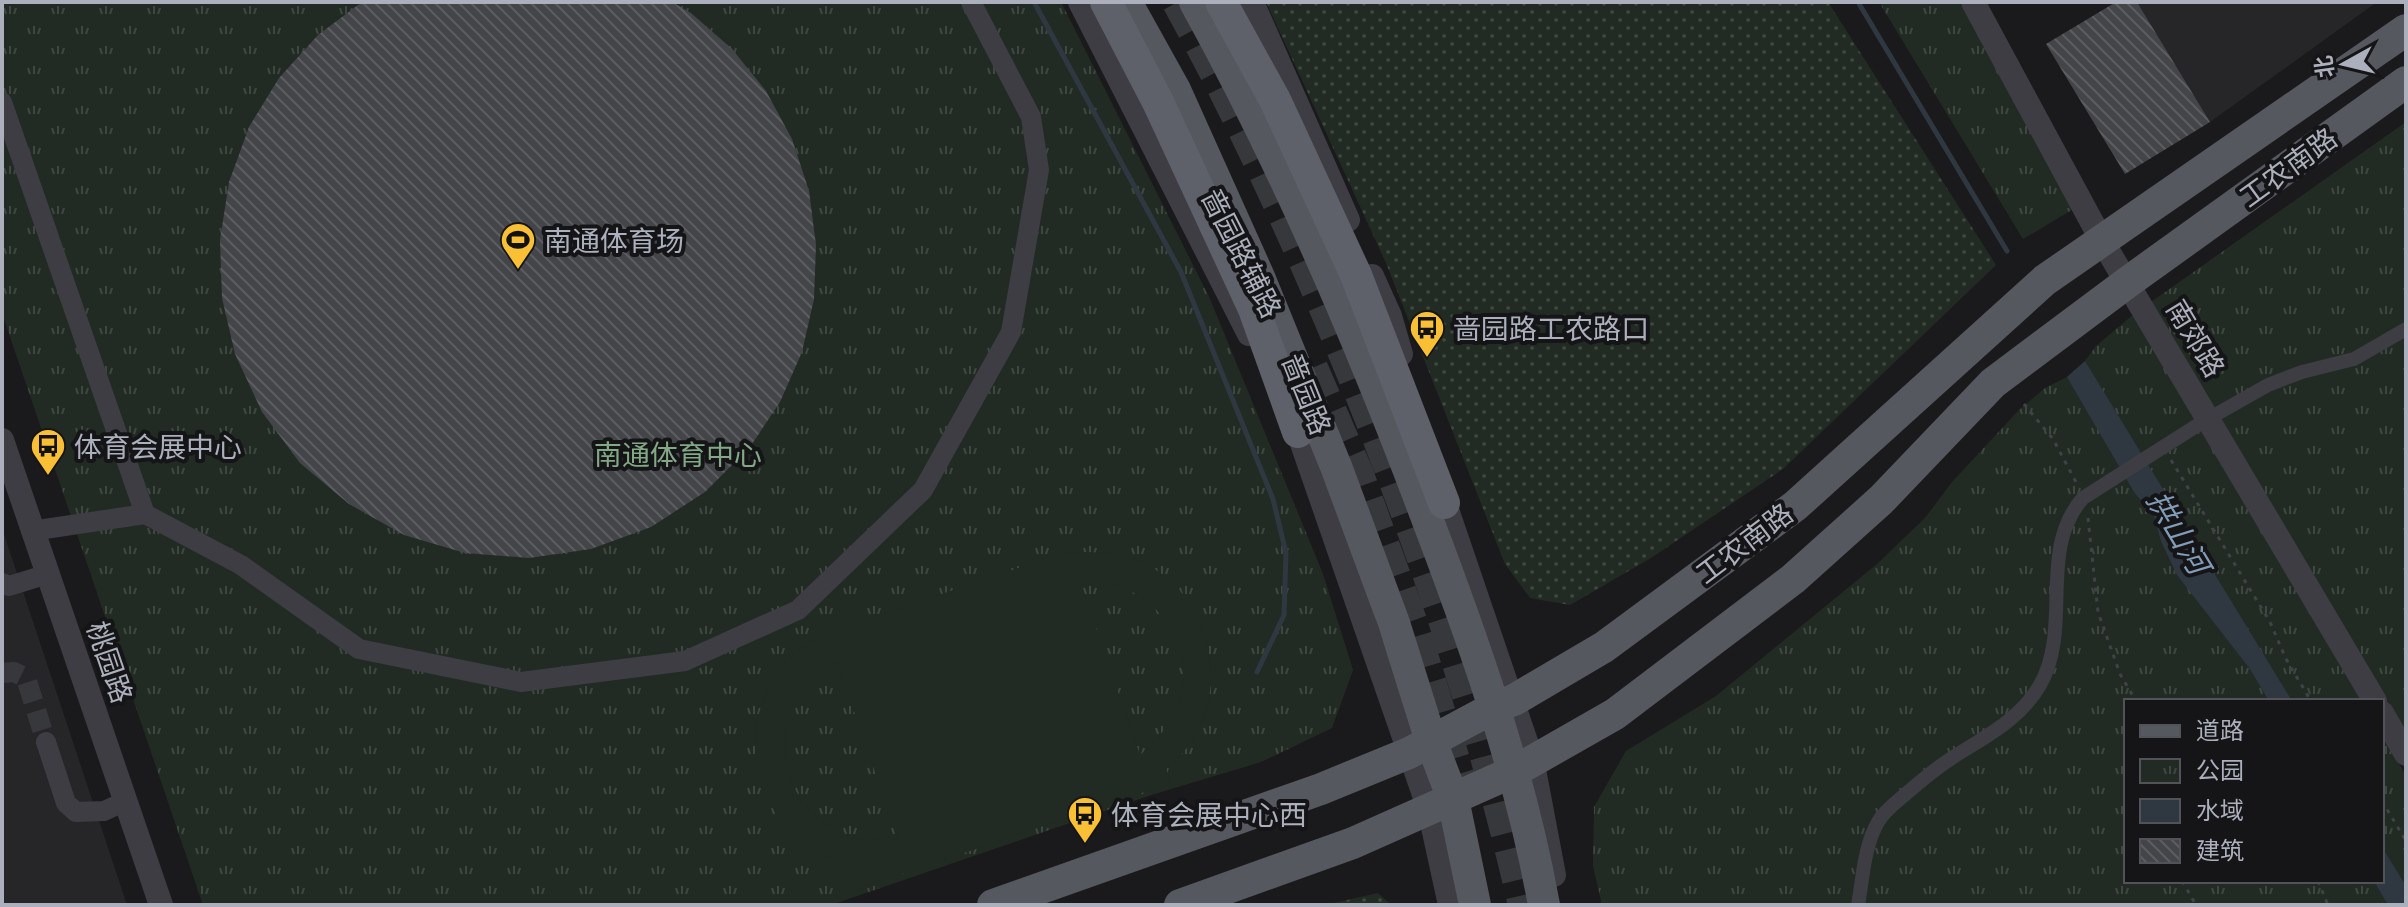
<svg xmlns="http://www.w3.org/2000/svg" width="2408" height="907" font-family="'PT Sans Narrow','Noto Sans SC',sans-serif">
<defs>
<pattern id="grass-dots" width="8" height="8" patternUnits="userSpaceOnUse" patternTransform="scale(2)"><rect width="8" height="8" fill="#212b23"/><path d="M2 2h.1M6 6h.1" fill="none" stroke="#3f4741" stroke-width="1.8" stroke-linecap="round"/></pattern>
<pattern id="park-tufts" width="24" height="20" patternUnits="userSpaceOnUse" patternTransform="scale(2)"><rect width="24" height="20" fill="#212b23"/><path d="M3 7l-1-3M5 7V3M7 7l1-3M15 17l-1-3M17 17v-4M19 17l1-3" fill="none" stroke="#3f4741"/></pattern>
<pattern id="building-back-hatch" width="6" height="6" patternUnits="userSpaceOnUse" patternTransform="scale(2)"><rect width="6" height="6" fill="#444549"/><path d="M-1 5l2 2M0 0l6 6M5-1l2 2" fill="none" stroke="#5c5d61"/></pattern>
</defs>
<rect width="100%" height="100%" fill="#1a1a1c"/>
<!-- built -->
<path fill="#262629" d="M2137 2H2377L2210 122Z
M2 528 127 905H2Z"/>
<!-- grass -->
<path fill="url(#grass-dots)" d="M1266 2H1828L1996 265 1783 469 1651 558 1570 605 1530 598 1505 564 1386 263Z
M1378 893 1391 905H1325Z"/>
<!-- park -->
<path fill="url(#park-tufts)" d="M2 2H1061L1210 299 1323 574 1353 670 1332 728 1261 762 1151 795 831 905H203L2 313Z
M1879 2H1959L2080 205 2023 239Z
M2406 122V735L2151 302Z
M2134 314 2362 701H2126V881H2382V735L2406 776V905H1602L1593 866 1594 807 1626 751 1716 696 1877 564 1925 518 1952 482 2019 410 2045 388 2067 377 2085 361 2096 346Z"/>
<!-- pitch -->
<path fill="#212b23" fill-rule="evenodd" d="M1084 552C1106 552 1129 555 1149 566 1222 605 1234 720 1166 768L1171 783 848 892 837 861C824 856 810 851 798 842 792 837 787 830 783 823 745 774 746 713 784 664 797 648 817 639 835 630L1060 554ZM1079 579C1138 576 1199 632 1181 695 1174 721 1160 737 1140 755ZM837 662 898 839C879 840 860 841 843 834 791 811 768 749 797 699 806 683 819 669 837 662Z"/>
<!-- water -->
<path fill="#2f3841" d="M2085 361 2292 701H2269L2250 669 2177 575 2161 541 2154 516 2134 492 2067 377Z
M2382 847 2406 886V905H2388L2374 881H2382Z"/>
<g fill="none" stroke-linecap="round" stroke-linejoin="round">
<!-- stream -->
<path stroke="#2f3841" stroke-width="5" d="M1034 2 1181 272 1273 499 1286 553 1284 615 1257 672
M1858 2 2007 251"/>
</g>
<!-- building -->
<path fill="url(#building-back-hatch)" d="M362 2H672L691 13 732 49 766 91 792 139 809 191 816 245 814 299 802 352 780 402 750 447 705 492 651 527 591 549 529 558 465 553 404 535 349 504 300 463 262 412 235 354 222 298 220 240 229 182 249 127 279 78 318 35Z
M2116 2H2137L2210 122 2125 174 2046 44Z"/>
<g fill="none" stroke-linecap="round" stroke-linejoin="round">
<!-- minor-tunnel -->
<path stroke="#37383c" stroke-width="20" stroke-dasharray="20 10" stroke-linecap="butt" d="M2 673 14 672 26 678 46 742"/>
<!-- trunk-tunnel -->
<path stroke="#37383c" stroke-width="32" stroke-dasharray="32 16" stroke-linecap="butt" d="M1178 2C1241 117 1296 237 1346 358 1420 536 1481 717 1524 905
M1312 368 1357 472 1415 632 1468 806"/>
<!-- path -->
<path stroke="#404248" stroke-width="3" stroke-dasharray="4 6" stroke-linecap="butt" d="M2024 404 2053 439 2077 484
M2171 460 2270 622 2286 659 2311 701
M2088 518 2098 612 2120 674 2136 701
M2382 801 2406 841
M2182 881 2196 905
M2318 881 2328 905"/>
<!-- pedestrian -->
<path stroke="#3d3d43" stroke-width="14" d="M1858 905C1863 878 1864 846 1878 822 1885 810 1898 801 1908 792 1922 780 1936 768 1952 758 1984 737 2020 720 2040 685 2073 627 2037 550 2083 498L2201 423 2268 385 2302 372 2354 359 2406 329"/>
<!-- minor -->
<path stroke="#3d3d43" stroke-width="20" d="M2 102 145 514
M31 531 145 514 241 565 359 649 521 682 685 661 798 610 923 490 1011 332 1039 170 1031 117 971 2
M2 583 9 586 48 574
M46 742 66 803 76 812 104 811 126 801"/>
<!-- tertiary -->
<path stroke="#3d3d43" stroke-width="24" d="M1080 2 1249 334
M1252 2 1348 220
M1973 2 2101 239 2375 701
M1372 276 1390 316 1401 354
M1291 417 1298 432 1429 809 1450 905
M2 440 161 905
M1440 489 1532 759 1554 875
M2382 713 2406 754"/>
<!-- primary -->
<path stroke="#565860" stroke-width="32" d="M1126 2 1175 90 1259 277 1337 469 1394 623 1431 741 1453 799 1475 905
M1195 2C1284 163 1357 333 1422 505 1472 636 1519 767 1544 905
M993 905 1321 789 1409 753 1495 707 1514 700 1604 647 1795 506 2045 280 2406 30
M1180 905 1353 843 1515 771 1615 714 1793 579 1881 500 1993 383 2128 282 2406 82"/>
<!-- trunk -->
<path stroke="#5e606a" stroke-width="32" d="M1106 2 1158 102 1254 309 1298 432
M1221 2 1275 100 1356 275 1444 503"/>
</g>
<!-- icons -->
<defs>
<symbol id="stadium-pin" viewBox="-11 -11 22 30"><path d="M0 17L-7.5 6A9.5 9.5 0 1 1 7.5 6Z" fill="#f9c035" stroke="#151517"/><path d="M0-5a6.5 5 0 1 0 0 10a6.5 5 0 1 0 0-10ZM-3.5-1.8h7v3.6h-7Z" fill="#111"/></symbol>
<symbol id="bus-pin" viewBox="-11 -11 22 30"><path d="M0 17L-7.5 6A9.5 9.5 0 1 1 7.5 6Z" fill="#f9c035" stroke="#151517"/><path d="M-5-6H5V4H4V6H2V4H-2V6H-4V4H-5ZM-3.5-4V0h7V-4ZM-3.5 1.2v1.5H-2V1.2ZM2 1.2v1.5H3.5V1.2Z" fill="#111"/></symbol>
</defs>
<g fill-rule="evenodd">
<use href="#stadium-pin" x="498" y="220" width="40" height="54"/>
<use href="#bus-pin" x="1407" y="308" width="40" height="54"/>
<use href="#bus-pin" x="28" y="426" width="40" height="54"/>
<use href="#bus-pin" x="1065" y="794" width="40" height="54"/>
</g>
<g text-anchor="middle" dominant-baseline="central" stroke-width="8" stroke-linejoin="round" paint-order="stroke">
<!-- street labels -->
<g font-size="28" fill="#acb0bc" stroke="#151517">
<text transform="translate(2288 167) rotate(-36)">工农南路</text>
<text transform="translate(1242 253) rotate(63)">啬园路辅路</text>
<text transform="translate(2196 338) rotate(59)">南郊路</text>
<text transform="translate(1307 394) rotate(68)">啬园路</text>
<text transform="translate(1744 543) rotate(-37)">工农南路</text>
<text transform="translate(110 662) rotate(71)">桃园路</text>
</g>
<!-- poi labels -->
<g font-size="28" fill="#acb0bc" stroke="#151517" text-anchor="start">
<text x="544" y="240">南通体育场</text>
<text x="1453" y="328">啬园路工农路口</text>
<text x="74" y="446">体育会展中心</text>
<text x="1111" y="814">体育会展中心西</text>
</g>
<!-- park labels -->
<g font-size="28" fill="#82a886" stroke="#151517">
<text x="678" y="454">南通体育中心</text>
</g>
<!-- water labels -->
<g font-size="30" font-style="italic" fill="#829cb8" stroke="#151517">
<text transform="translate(2179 532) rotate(59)">拱山河</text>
</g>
</g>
<!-- border -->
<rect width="2408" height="907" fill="none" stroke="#acb0bc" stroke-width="8"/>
<!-- legend -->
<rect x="2124" y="699" width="260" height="184" fill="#151517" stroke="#515359" stroke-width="2"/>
<rect x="2140" y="725" width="40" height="12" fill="#565860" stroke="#515359" stroke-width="2"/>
<text x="2196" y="739" font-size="24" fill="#acb0bc">道路</text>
<rect x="2140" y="759" width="40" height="24" fill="url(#park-tufts)" stroke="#515359" stroke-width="2"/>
<text x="2196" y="779" font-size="24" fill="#acb0bc">公园</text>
<rect x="2140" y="799" width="40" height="24" fill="#2f3841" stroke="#515359" stroke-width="2"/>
<text x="2196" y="819" font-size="24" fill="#acb0bc">水域</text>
<rect x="2140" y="839" width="40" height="24" fill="url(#building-back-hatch)" stroke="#515359" stroke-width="2"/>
<text x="2196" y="859" font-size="24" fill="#acb0bc">建筑</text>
<!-- north arrow -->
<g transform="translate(2344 64) rotate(262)" stroke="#151517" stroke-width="6" paint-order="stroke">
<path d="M0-6L14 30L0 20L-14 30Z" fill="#acb0bc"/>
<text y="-12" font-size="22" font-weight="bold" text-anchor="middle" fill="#acb0bc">北</text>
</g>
</svg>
